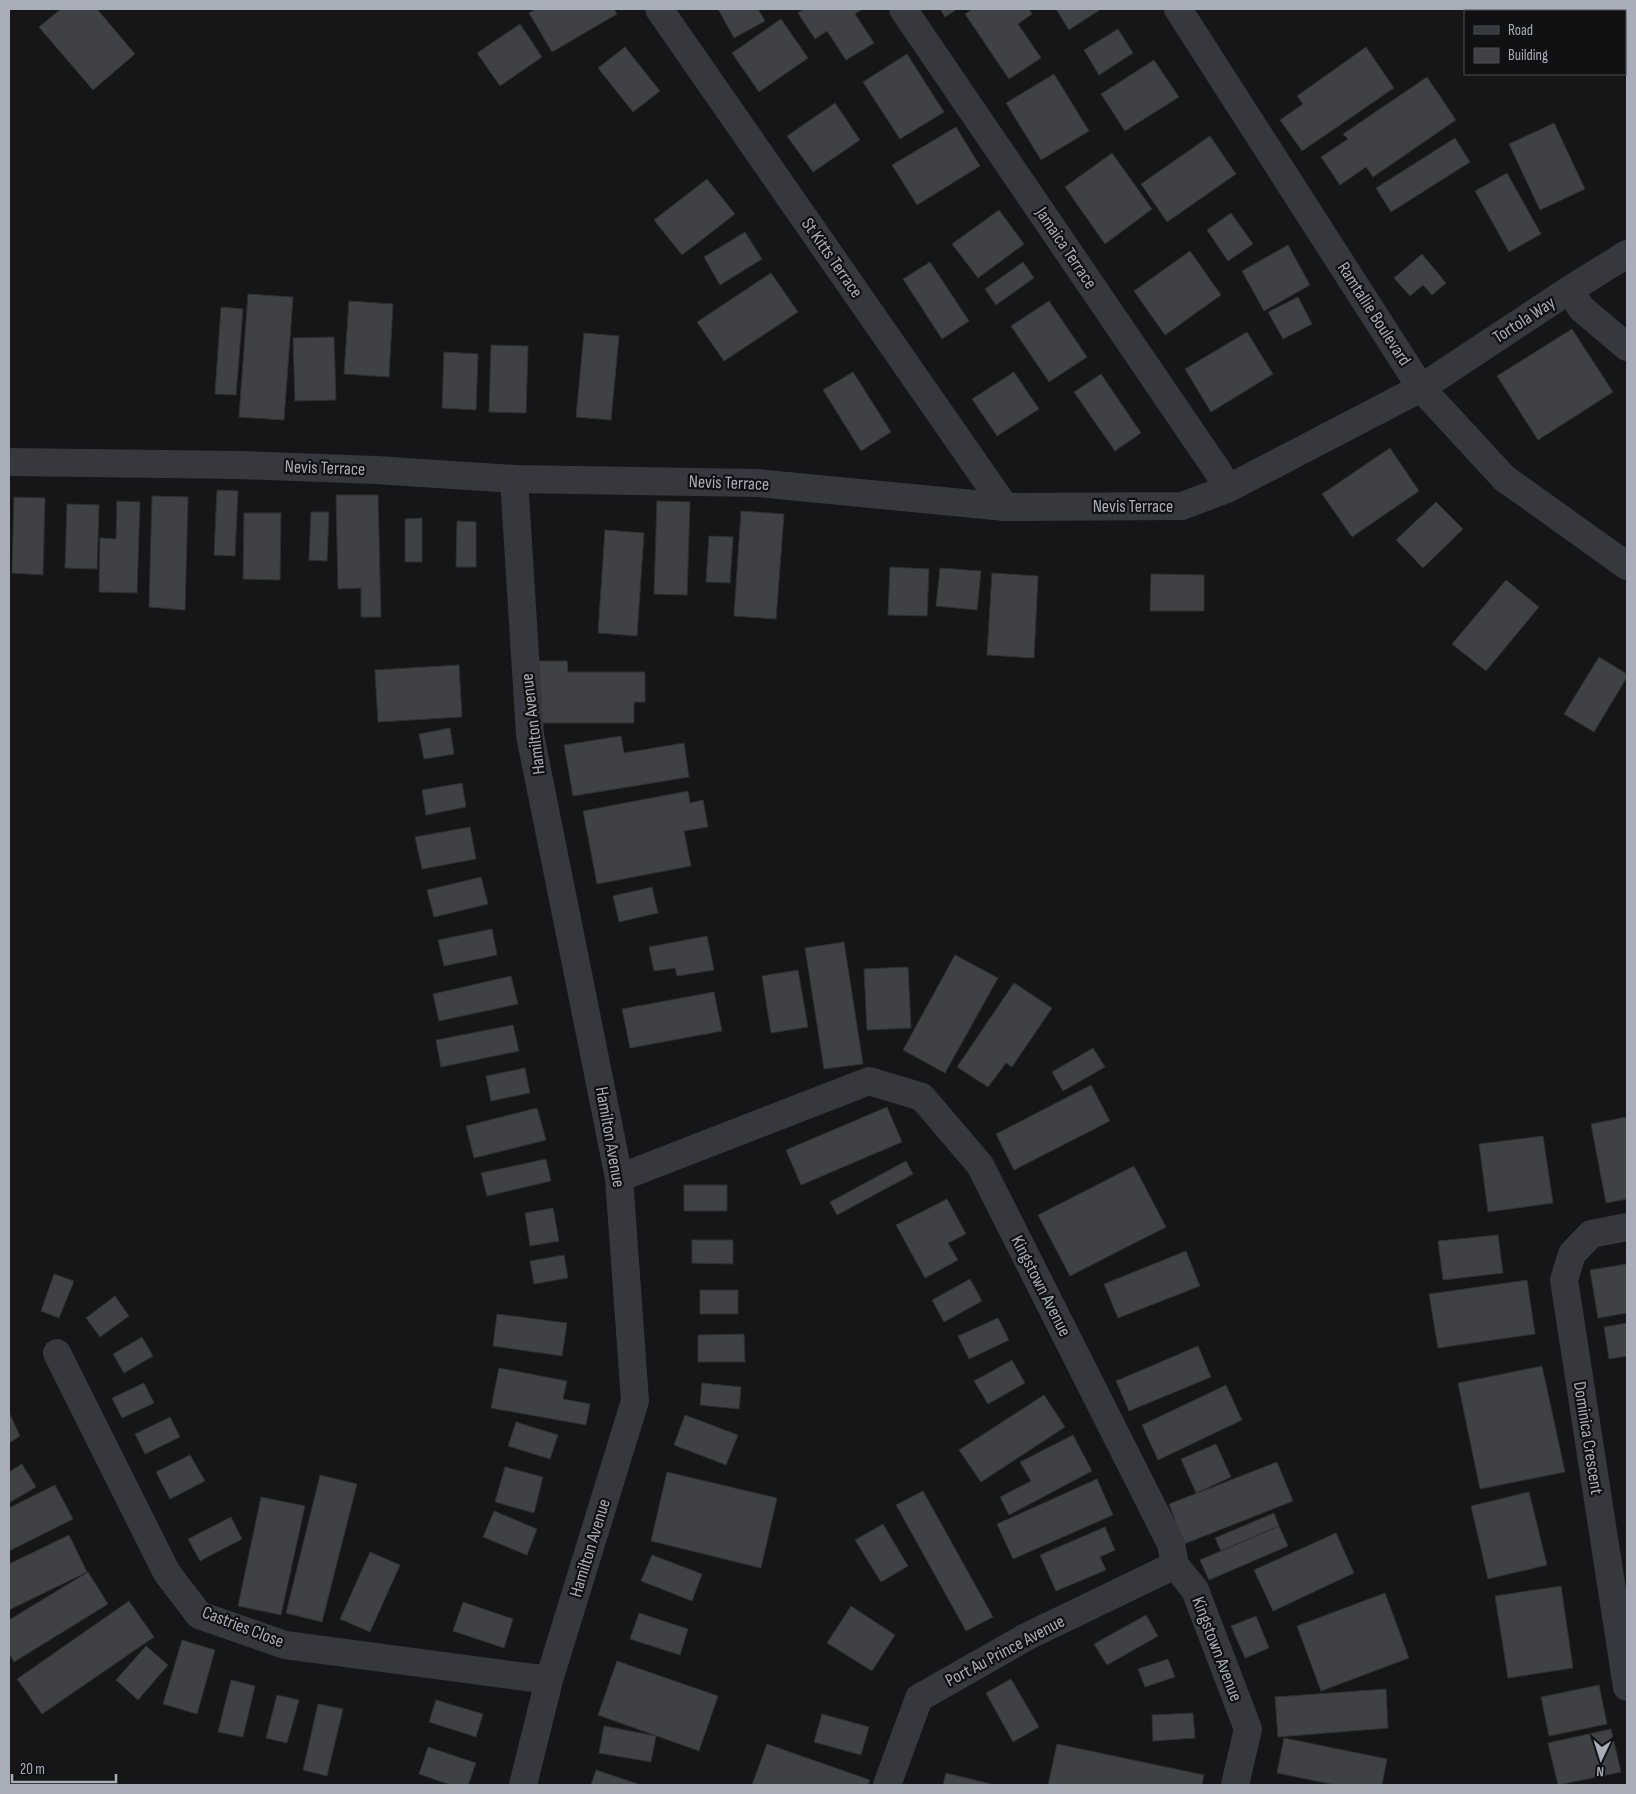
<svg xmlns="http://www.w3.org/2000/svg" width="1636" height="1794" font-family="'Sofia Sans Condensed',sans-serif">
<rect width="100%" height="100%" fill="#161618"/>
<!-- building -->
<path fill="#404145" stroke="#303034" d="M61 9H97L135 54 93 90 39 27Z
M536 9H614L617 14 552 52 529 13Z
M718 9H758L765 21 734 38Z
M804 9H863L855 14 874 43 846 60 827 31 815 39 798 13Z
M940 9H957L945 17Z
M973 9H1029L1032 14 1018 24 1041 58 1009 79 965 14Z
M1056 9H1101L1069 30Z
M781 19 808 58 759 92 732 53Z
M520 24 542 57 500 86 477 53Z
M1118 29 1133 53 1099 75 1084 50Z
M625 47 660 91 633 112 598 68Z
M1366 47 1394 88 1302 151 1280 120 1303 104 1297 96Z
M907 54 944 112 900 139 863 82Z
M1154 60 1179 97 1125 131 1101 94Z
M1054 74 1089 131 1041 160 1006 103Z
M1427 77 1456 120 1373 177 1366 167 1340 185 1321 157 1348 139 1343 134Z
M835 103 860 140 813 172 787 136Z
M1554 123 1585 189 1540 210 1509 144Z
M956 127 980 166 917 205 892 165Z
M1210 136 1236 174 1167 222 1141 184Z
M1455 138 1470 162 1391 212 1376 188Z
M1112 153 1152 209 1105 244 1065 187Z
M1507 173 1541 234 1509 252 1475 191Z
M707 179 735 214 682 255 654 220Z
M999 210 1024 244 978 278 952 244Z
M1231 213 1253 244 1228 261 1207 230Z
M745 232 762 259 720 285 704 257Z
M1288 245 1310 285 1264 311 1242 271Z
M1190 251 1221 295 1165 335 1134 291Z
M1422 254 1446 283 1432 295 1423 285 1410 296 1394 278Z
M930 262 969 321 942 339 903 279Z
M1023 262 1034 278 996 305 985 289Z
M771 273 798 312 724 361 697 322Z
M248 294 293 297 284 420 239 417Z
M1298 297 1312 324 1283 339 1268 312Z
M349 301 393 304 389 377 344 374Z
M1049 301 1087 357 1049 382 1011 326Z
M221 307 243 309 236 395 215 394Z
M1572 329 1613 392 1538 440 1497 376Z
M1247 332 1273 374 1211 412 1185 369Z
M584 333 619 336 611 420 576 417Z
M334 337 336 400 295 401 293 338Z
M491 345 528 346 526 413 489 412Z
M444 352 478 354 476 410 442 408Z
M853 372 891 432 861 451 823 390Z
M1014 372 1039 409 997 436 972 399Z
M1101 374 1141 433 1115 451 1074 392Z
M1390 448 1419 491 1352 537 1322 494Z
M217 490 238 491 235 556 214 555Z
M336 495H378L381 617H361V588L338 589Z
M152 496 188 497 185 610 149 607Z
M14 497 45 498 43 575 12 573Z
M117 501 140 502 137 593 99 592 100 538 116 539Z
M657 501 690 502 687 595 654 594Z
M1436 502 1463 529 1423 568 1396 540Z
M67 504 99 505 97 569 65 568Z
M741 511 784 514 776 619 734 616Z
M311 512H329L327 561 309 560Z
M244 513H281L280 580 243 579Z
M422 518V562H405V519Z
M457 521 476 522V567H456Z
M605 530 644 533 637 636 598 633Z
M709 536 733 537 730 583 706 582Z
M890 567 929 569 927 616 888 615Z
M940 568 981 571 977 610 936 606Z
M992 573 1038 576 1034 658 987 655Z
M1151 574 1204 575V611H1150Z
M1506 580 1539 607 1486 671 1452 644Z
M1599 657 1627 674V677L1594 732 1564 714Z
M533 661H567L568 672H645V702H634V723H533Z
M459 665 462 717 378 722 375 670Z
M450 728 454 754 424 759 419 734Z
M621 736 624 753 684 743 689 777 573 796 564 745Z
M462 783 466 807 426 815 422 790Z
M688 791 690 803 703 800 708 827 684 831 691 866 597 884 583 811Z
M470 827 476 859 422 869 415 837Z
M481 877 488 904 434 917 427 890Z
M652 887 658 913 619 922 613 896Z
M492 929 497 955 444 966 438 940Z
M707 936 714 970 677 976 675 968 654 971 649 947Z
M844 942 863 1064 824 1069 805 948Z
M955 955 998 978 945 1073 903 1050Z
M908 967 911 1028 867 1030 864 969Z
M798 970 808 1027 771 1033 762 976Z
M511 976 518 1004 439 1021 433 994Z
M1014 983 1052 1008 1012 1067 1006 1063 988 1087 957 1067Z
M714 992 722 1031 630 1048 622 1009Z
M513 1025 519 1051 441 1067 436 1040Z
M1093 1048 1105 1067 1063 1091 1052 1072Z
M525 1068 530 1093 491 1101 486 1076Z
M1091 1085 1110 1121 1014 1170 996 1134Z
M887 1107 902 1142 801 1185 786 1150Z
M537 1108 546 1140 474 1158 466 1126Z
M1627 1117V1199L1606 1203 1591 1124Z
M1543 1136 1553 1203 1488 1212 1479 1144Z
M546 1159 551 1181 487 1196 481 1173Z
M906 1161 913 1174 837 1215 830 1202Z
M1134 1166 1166 1227 1070 1276 1038 1215Z
M684 1185H727V1211H684Z
M947 1199 966 1234 948 1243 958 1260 925 1278 896 1225Z
M553 1208 559 1241 530 1246 525 1213Z
M1498 1235 1503 1273 1443 1280 1438 1241Z
M692 1240H733V1264L692 1263Z
M1186 1251 1200 1286 1118 1318 1104 1284Z
M564 1255 568 1278 534 1284 530 1261Z
M1627 1264V1313L1598 1318 1590 1270Z
M54 1274 74 1281 59 1318 41 1311Z
M970 1279 982 1301 944 1322 932 1300Z
M1527 1280 1535 1334 1438 1348 1429 1294Z
M700 1290H738V1314H700Z
M115 1296 129 1316 100 1337 86 1318Z
M497 1314 567 1323 562 1356 493 1346Z
M998 1318 1009 1340 969 1359 958 1336Z
M1627 1323V1356L1609 1359 1604 1327Z
M744 1334 745 1362H698V1335Z
M142 1337 153 1356 124 1373 113 1354Z
M1198 1346 1211 1377 1129 1411 1116 1381Z
M1012 1360 1025 1383 988 1404 974 1381Z
M1542 1366 1565 1472 1480 1489 1458 1383Z
M499 1368 567 1381 563 1399 590 1404 586 1425 491 1408Z
M144 1383 154 1403 122 1418 112 1398Z
M702 1383 741 1387 739 1409 700 1405Z
M1226 1385 1242 1420 1158 1460 1142 1425Z
M1044 1395 1065 1427 981 1482 959 1450Z
M9 1412 20 1436 9 1443Z
M685 1415 738 1435 726 1465 674 1445Z
M170 1417 180 1437 145 1454 135 1434Z
M516 1422 558 1435 550 1459 508 1446Z
M1073 1435 1092 1471 1009 1515 1000 1497 1031 1481 1020 1462Z
M1216 1444 1231 1477 1196 1493 1181 1459Z
M190 1455 205 1481 170 1499 156 1472Z
M1277 1462 1293 1501 1184 1544 1169 1504Z
M22 1464 36 1487 9 1503V1472Z
M505 1467 543 1477 534 1513 495 1502Z
M667 1472 777 1498 761 1568 651 1541Z
M320 1475 357 1484 322 1622 286 1613Z
M1097 1479 1113 1515 1013 1559 997 1524Z
M55 1485 73 1519 9 1551V1508Z
M923 1491 993 1617 966 1631 896 1505Z
M1529 1492 1547 1565 1488 1579 1471 1506Z
M261 1497 305 1506 281 1615 238 1606Z
M494 1511 537 1529 527 1555 483 1537Z
M1274 1513 1279 1526 1221 1551 1215 1538Z
M231 1517 242 1539 200 1561 188 1539Z
M883 1524 908 1566 881 1582 855 1540Z
M1279 1526 1288 1546 1209 1580 1200 1560Z
M1105 1527 1115 1550 1100 1557 1106 1570 1056 1591 1040 1555Z
M1336 1533 1354 1573 1273 1611 1254 1570Z
M69 1535 87 1572 9 1610V1564Z
M370 1552 400 1565 370 1632 340 1619Z
M652 1555 702 1574 692 1601 641 1581Z
M88 1572 108 1604 14 1662 9 1653V1620Z
M1561 1586 1573 1668 1508 1678 1495 1596Z
M1385 1593 1409 1658 1321 1691 1297 1626Z
M129 1601 154 1637 42 1714 17 1679Z
M463 1602 513 1619 504 1648 453 1631Z
M851 1606 895 1635 872 1671 827 1643Z
M639 1613 688 1629 680 1655 630 1639Z
M1146 1615 1158 1636 1107 1665 1094 1644Z
M1256 1616 1269 1648 1245 1658 1231 1626Z
M182 1640 215 1650 197 1714 163 1704Z
M146 1646 168 1665 138 1700 116 1680Z
M1168 1659 1175 1677 1145 1687 1138 1669Z
M617 1661 718 1696 699 1751 598 1715Z
M1011 1679 1039 1727 1013 1742 986 1693Z
M231 1680 255 1686 243 1737 218 1732Z
M1599 1685 1607 1724 1549 1736 1541 1697Z
M1386 1689 1388 1728 1278 1737 1275 1697Z
M277 1695 299 1700 287 1743 266 1738Z
M436 1700 483 1714 476 1737 429 1722Z
M318 1704 343 1709 327 1776 303 1770Z
M1193 1713 1195 1738 1153 1741 1152 1715Z
M822 1714 869 1727 861 1755 814 1742Z
M604 1726 656 1736 651 1762 599 1753Z
M1611 1729 1621 1772 1558 1785 1548 1743Z
M1284 1738 1387 1759 1382 1785H1335L1277 1773Z
M767 1744 870 1780 868 1785H752Z
M1057 1744 1204 1775 1202 1785H1048Z
M428 1747 476 1763 468 1785H451L419 1774Z
M596 1770 641 1785H591Z
M946 1773 995 1785H943Z"/>
<g fill="none" stroke-linecap="round" stroke-linejoin="round">
<!-- minor -->
<path stroke="#37383d" stroke-width="28" d="M659 9 1005 507
M903 9 1219 473 1227 489
M1178 9 1421 388 1504 478 1627 566
M1569 290 1582 309 1627 347
M9 462 239 465 376 470 514 479 757 483 1005 507 1182 506 1227 489 1421 388 1569 290 1627 254
M514 479 530 735 619 1178 635 1401 549 1680 523 1785
M619 1178 869 1081 922 1097 980 1165 1171 1544 1175 1565 1195 1590 1248 1729 1235 1785
M1627 1227 1591 1234 1572 1254 1564 1280 1627 1687
M57 1353 167 1573 199 1615 285 1645 549 1680
M887 1785 919 1698 1026 1637 1175 1565"/>
</g>
<g text-anchor="middle" dominant-baseline="central" stroke-width="4.5" stroke-linejoin="round" paint-order="stroke">
<!-- street labels -->
<g font-size="18" fill="#a8adb8" stroke="#111113">
<text transform="translate(1066 248) rotate(56)">Jamaica Terrace</text>
<text transform="translate(832 258) rotate(55)">St Kitts Terrace</text>
<text transform="translate(1374 314) rotate(57)">Ramtallie Boulevard</text>
<text transform="translate(1524 320) rotate(-33)">Tortola Way</text>
<text transform="translate(325 468) rotate(2)">Nevis Terrace</text>
<text transform="translate(729 483) rotate(2)">Nevis Terrace</text>
<text x="1133" y="506">Nevis Terrace</text>
<text transform="translate(533 724) rotate(-97)">Hamilton Avenue</text>
<text transform="translate(610 1137) rotate(80)">Hamilton Avenue</text>
<text transform="translate(1041 1286) rotate(63)">Kingstown Avenue</text>
<text transform="translate(1588 1438) rotate(81)">Dominica Crescent</text>
<text transform="translate(590 1548) rotate(-73)">Hamilton Avenue</text>
<text transform="translate(243 1627) rotate(21)">Castries Close</text>
<text transform="translate(1217 1649) rotate(69)">Kingstown Avenue</text>
<text transform="translate(1005 1651) rotate(-28)">Port Au Prince Avenue</text>
</g>
</g>
<!-- border -->
<rect width="1636" height="1794" fill="none" stroke="#a8adb8" stroke-width="20"/>
<!-- legend -->
<rect x="1464" y="10" width="162" height="65" fill="#111113" stroke="#4d4f55"/>
<rect x="1474" y="26" width="25" height="8" fill="#37383d" stroke="#4d4f55"/>
<text x="1508" y="35" font-size="15" fill="#a8adb8">Road</text>
<rect x="1474" y="48" width="25" height="15" fill="#404145" stroke="#4d4f55"/>
<text x="1508" y="60" font-size="15" fill="#a8adb8">Building</text>
<!-- north arrow -->
<g transform="translate(1601 1759) rotate(184)" stroke="#111113" stroke-width="4" paint-order="stroke">
<path d="M0-4L9 19L0 12L-9 19Z" fill="#a8adb8"/>
<text y="-8" font-size="14" font-weight="bold" text-anchor="middle" fill="#a8adb8">N</text>
</g>
<!-- scale -->
<path d="M12 1774v8h104v-8" fill="none" stroke="#a8adb8" stroke-width="2.5"/>
<text x="20" y="1774" font-size="15" fill="#a8adb8" stroke="#111113" stroke-width="4" paint-order="stroke">20 m</text>
</svg>
